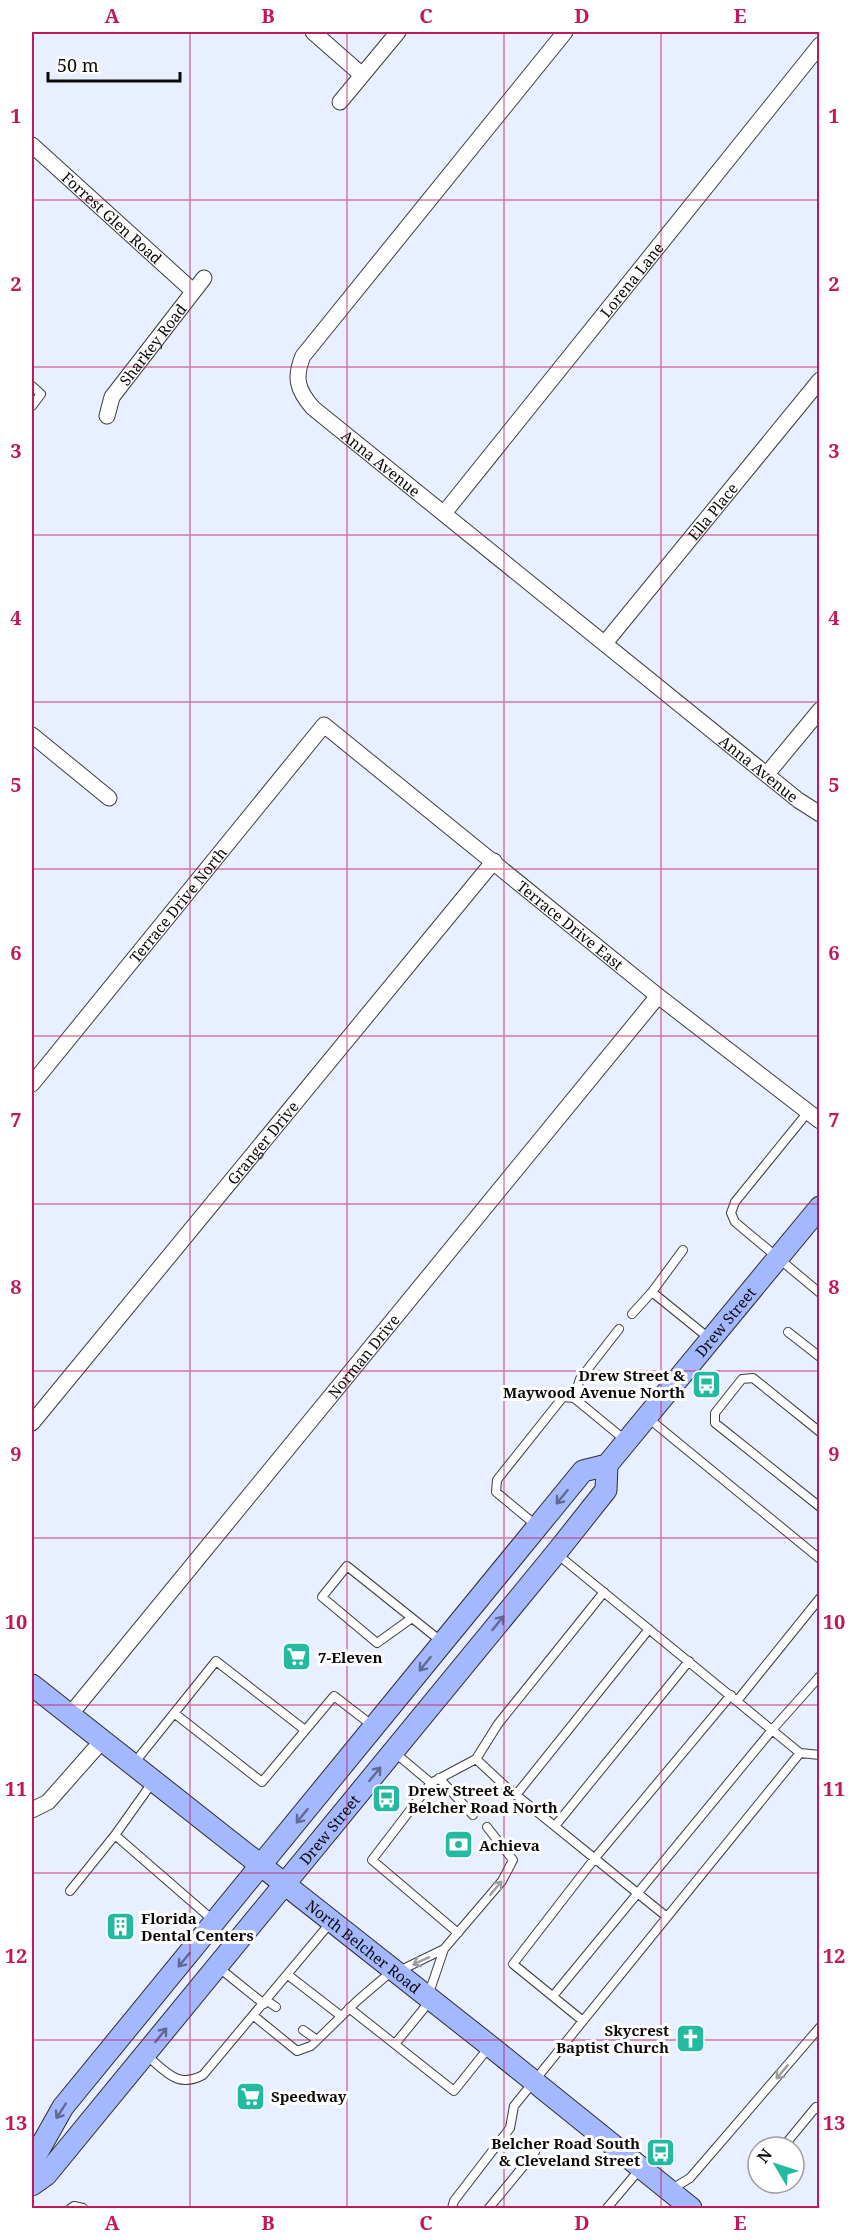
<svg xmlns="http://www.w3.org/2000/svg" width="851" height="2240" font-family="'Noto Serif',serif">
<rect width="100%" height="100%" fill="#e8efff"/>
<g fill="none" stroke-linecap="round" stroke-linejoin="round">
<defs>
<path id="service" d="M32 386 41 394 32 406
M808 1112 735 1202 731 1213 735 1222 820 1293
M683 1250 652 1292 710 1339
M632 1314 652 1292
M788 1332 820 1357
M574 1398 580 1379 619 1329
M648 1418 820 1559
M820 1432 753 1378 742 1379 715 1413V1423L820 1507
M537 1526 496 1492 497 1480 563 1397 574 1398 625 1440
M604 1592 498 1724 476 1759 505 1786 667 1917
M412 1618 377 1643 322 1597 347 1566 442 1642
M737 1701 820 1598
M174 1713 262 1782 334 1696 373 1726
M394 1752 431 1783 476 1759
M800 1753 820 1755
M135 1762 216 1661 305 1730
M439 1778 473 1815
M152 1783 115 1835 214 1921
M431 1783 372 1860 458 1933
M516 1795 649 1629
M555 1826 689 1661
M70 1891 115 1835
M218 1967 264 2004
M399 1971 444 1949 502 1881 513 1860 487 1827
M288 1975 341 2016
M428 1996 444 1949
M553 1996 772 1730 820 1676
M266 2000 276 2007
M349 2008 454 2091 490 2046
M254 2016 297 2051 311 2046 358 2000 392 1971
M583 2021 513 1964 595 1858 731 1695
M303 2030 317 2040
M395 2044 430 2001
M146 2055C166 2071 177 2089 203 2075L331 1922
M783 2147 816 2107 820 2110
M672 2189 690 2178 820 2027
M71 2208 74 2206 83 2208
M452 2208 454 2201 510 2128 514 2106 800 1753 557 1554
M489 2208 535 2152
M607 2208 640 2169"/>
<g id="minor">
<path d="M313 32 362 75"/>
<path id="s1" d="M565 32 303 356C294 377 297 390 313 408L798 800 820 814"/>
<path d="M340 102 398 32"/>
<path id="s2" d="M32 145 193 291"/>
<path id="s3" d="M107 416 112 397 204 278"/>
<path id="s4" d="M445 512 820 45"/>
<path id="s5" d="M605 643 820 380"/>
<path d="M32 735 109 798"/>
<path d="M767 774 820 710"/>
<path id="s6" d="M32 1084 324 725 658 996 820 1121"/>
<path id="s7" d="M32 1423 494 861"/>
<path id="s8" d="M69 1716 658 996"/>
<path d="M32 1810 48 1802 101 1742"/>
</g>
<g id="secondary">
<path id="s9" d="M32 1685 490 2046 691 2208"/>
<path id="s10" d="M32 2162 63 2107 583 1471 607 1465 820 1207"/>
<path id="s11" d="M32 2185 46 2175 556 1553 606 1490 607 1465"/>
</g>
</defs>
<!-- service casing -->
<use href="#service" stroke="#3d3d3d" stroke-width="10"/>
<!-- minor casing -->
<use href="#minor" stroke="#3d3d3d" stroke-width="17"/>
<!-- secondary casing -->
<use href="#secondary" stroke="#2c2c2c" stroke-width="23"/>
<!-- service -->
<use href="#service" stroke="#fff" stroke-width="8"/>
<!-- minor -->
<use href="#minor" stroke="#fff" stroke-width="15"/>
<!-- secondary -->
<use href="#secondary" stroke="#a3b8ff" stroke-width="21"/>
</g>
<!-- one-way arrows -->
<defs><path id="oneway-shaft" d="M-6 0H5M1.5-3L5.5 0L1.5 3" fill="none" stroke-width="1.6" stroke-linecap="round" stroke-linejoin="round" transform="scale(1.5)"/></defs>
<g stroke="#5e6a91">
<use href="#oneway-shaft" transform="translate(562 1497) rotate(129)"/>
<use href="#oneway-shaft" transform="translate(498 1623) rotate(-51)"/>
<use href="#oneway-shaft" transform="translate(425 1664) rotate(129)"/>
<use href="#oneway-shaft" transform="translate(375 1774) rotate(-51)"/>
<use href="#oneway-shaft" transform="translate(302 1816) rotate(129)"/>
<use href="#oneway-shaft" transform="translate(184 1960) rotate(129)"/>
<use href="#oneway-shaft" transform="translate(161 2035) rotate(-51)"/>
<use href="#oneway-shaft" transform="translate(61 2111) rotate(123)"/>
</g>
<g stroke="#9d9d9d">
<use href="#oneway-shaft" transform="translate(496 1888) rotate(-50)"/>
<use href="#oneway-shaft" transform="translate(421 1961) rotate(155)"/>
<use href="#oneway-shaft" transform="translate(782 2072) rotate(130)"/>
</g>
<!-- grid -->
<path fill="none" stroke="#c2185b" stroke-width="1.5" stroke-opacity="0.55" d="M190 32V2208M347 32V2208M504 32V2208M661 32V2208M32 200H820M32 367H820M32 535H820M32 702H820M32 869H820M32 1036H820M32 1204H820M32 1371H820M32 1538H820M32 1705H820M32 1873H820M32 2040H820"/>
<!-- icons -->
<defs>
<symbol id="bus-square" viewBox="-11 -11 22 22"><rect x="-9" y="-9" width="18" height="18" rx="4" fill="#24b9a1" stroke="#fff"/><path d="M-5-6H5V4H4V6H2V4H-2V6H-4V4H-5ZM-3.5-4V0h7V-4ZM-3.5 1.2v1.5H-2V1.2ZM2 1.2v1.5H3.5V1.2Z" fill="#fff"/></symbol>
<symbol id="supermarket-square" viewBox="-11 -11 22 22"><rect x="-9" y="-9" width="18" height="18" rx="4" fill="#24b9a1" stroke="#fff"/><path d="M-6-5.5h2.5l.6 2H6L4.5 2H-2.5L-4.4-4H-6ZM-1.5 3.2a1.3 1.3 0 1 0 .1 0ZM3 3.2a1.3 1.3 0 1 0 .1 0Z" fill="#fff"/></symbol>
<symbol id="bank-square" viewBox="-11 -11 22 22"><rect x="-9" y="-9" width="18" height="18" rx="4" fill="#24b9a1" stroke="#fff"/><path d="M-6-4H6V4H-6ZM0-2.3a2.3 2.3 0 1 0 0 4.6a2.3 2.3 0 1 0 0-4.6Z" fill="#fff"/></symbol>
<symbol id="building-square" viewBox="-11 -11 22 22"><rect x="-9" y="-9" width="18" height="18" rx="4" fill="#24b9a1" stroke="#fff"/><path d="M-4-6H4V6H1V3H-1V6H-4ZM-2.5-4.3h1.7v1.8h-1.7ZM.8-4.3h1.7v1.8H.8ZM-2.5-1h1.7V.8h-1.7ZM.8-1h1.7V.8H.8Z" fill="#fff"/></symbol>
<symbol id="church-square" viewBox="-11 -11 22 22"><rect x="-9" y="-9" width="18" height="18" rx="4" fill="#24b9a1" stroke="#fff"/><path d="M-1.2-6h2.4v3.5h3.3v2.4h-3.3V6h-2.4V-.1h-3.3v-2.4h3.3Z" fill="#fff"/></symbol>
</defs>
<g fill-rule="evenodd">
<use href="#bus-square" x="690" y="1368" width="33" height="33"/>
<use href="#supermarket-square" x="280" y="1640" width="33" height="33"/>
<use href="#bus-square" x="370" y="1782" width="33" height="33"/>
<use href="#bank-square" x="442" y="1828" width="33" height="33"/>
<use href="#building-square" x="104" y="1910" width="33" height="33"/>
<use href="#church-square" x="674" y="2022" width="33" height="33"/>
<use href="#supermarket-square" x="234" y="2080" width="33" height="33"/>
<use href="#bus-square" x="644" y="2136" width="33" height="33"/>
</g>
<g text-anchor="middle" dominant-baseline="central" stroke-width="6" stroke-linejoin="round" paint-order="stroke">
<!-- street labels -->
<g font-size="15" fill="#0a0a0a" stroke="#fff">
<text stroke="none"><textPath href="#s2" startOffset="108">Forrest Glen Road</textPath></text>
<text stroke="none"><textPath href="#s4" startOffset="298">Lorena Lane</textPath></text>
<text stroke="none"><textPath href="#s3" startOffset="86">Sharkey Road</textPath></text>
<text stroke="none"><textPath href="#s1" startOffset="561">Anna Avenue</textPath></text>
<text stroke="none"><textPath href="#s5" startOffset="170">Ella Place</textPath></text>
<text stroke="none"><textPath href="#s1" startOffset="1047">Anna Avenue</textPath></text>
<text stroke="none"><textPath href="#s6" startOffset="231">Terrace Drive North</textPath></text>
<text stroke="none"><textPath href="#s6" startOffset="780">Terrace Drive East</textPath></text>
<text stroke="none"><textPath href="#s7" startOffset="363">Granger Drive</textPath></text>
<text stroke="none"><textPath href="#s10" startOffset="1095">Drew Street</textPath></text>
<text stroke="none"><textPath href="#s8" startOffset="465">Norman Drive</textPath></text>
<text stroke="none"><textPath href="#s11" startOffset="464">Drew Street</textPath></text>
<text stroke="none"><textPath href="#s9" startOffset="422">North Belcher Road</textPath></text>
</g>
<!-- poi labels -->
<g font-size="15" font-weight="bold" fill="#0a0a0a" stroke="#fff" text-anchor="start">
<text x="685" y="1375" text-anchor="end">Drew Street &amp;<tspan x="685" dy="17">Maywood Avenue North</tspan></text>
<text x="318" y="1657">7-Eleven</text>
<text x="408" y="1790">Drew Street &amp;<tspan x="408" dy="17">Belcher Road North</tspan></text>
<text x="479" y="1845">Achieva</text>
<text x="141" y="1918">Florida<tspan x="141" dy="17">Dental Centers</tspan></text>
<text x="669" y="2030" text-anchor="end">Skycrest<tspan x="669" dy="17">Baptist Church</tspan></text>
<text x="271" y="2096">Speedway</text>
<text x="640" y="2143" text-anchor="end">Belcher Road South<tspan x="640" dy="17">&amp; Cleveland Street</tspan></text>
</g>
</g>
<!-- border -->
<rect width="851" height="2240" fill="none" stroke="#ffffff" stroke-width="66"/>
<!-- north arrow -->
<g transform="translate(776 2165) rotate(309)"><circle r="28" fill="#ffffff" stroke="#9d9d9d" stroke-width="1.5"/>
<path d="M0-4.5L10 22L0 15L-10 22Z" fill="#24b9a1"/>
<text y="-9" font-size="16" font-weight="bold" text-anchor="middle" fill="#0a0a0a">N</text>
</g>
<!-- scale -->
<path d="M48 72v9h132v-9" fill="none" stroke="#0a0a0a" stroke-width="3"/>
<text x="57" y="72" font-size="18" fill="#0a0a0a" stroke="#ffffff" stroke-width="4.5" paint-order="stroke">50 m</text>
<rect x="33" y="33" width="785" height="2174" fill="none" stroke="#c2185b" stroke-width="2"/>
<g font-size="20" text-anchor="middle" font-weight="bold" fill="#c2185b">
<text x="112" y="23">A</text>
<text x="268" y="23">B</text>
<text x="426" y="23">C</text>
<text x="582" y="23">D</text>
<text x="740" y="23">E</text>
<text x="16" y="123">1</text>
<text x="834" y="123">1</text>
<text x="16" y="291">2</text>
<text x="834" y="291">2</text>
<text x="16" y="458">3</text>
<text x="834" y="458">3</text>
<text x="16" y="625">4</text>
<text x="834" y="625">4</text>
<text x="16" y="792">5</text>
<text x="834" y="792">5</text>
<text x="16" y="960">6</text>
<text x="834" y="960">6</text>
<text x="16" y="1127">7</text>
<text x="834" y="1127">7</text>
<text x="16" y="1294">8</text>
<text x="834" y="1294">8</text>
<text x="16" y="1461">9</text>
<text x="834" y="1461">9</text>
<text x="16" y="1629">10</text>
<text x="834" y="1629">10</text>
<text x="16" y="1796">11</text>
<text x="834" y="1796">11</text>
<text x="16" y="1963">12</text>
<text x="834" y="1963">12</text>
<text x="16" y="2130">13</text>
<text x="834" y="2130">13</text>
<text x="112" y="2230">A</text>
<text x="268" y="2230">B</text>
<text x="426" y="2230">C</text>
<text x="582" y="2230">D</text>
<text x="740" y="2230">E</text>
</g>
</svg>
